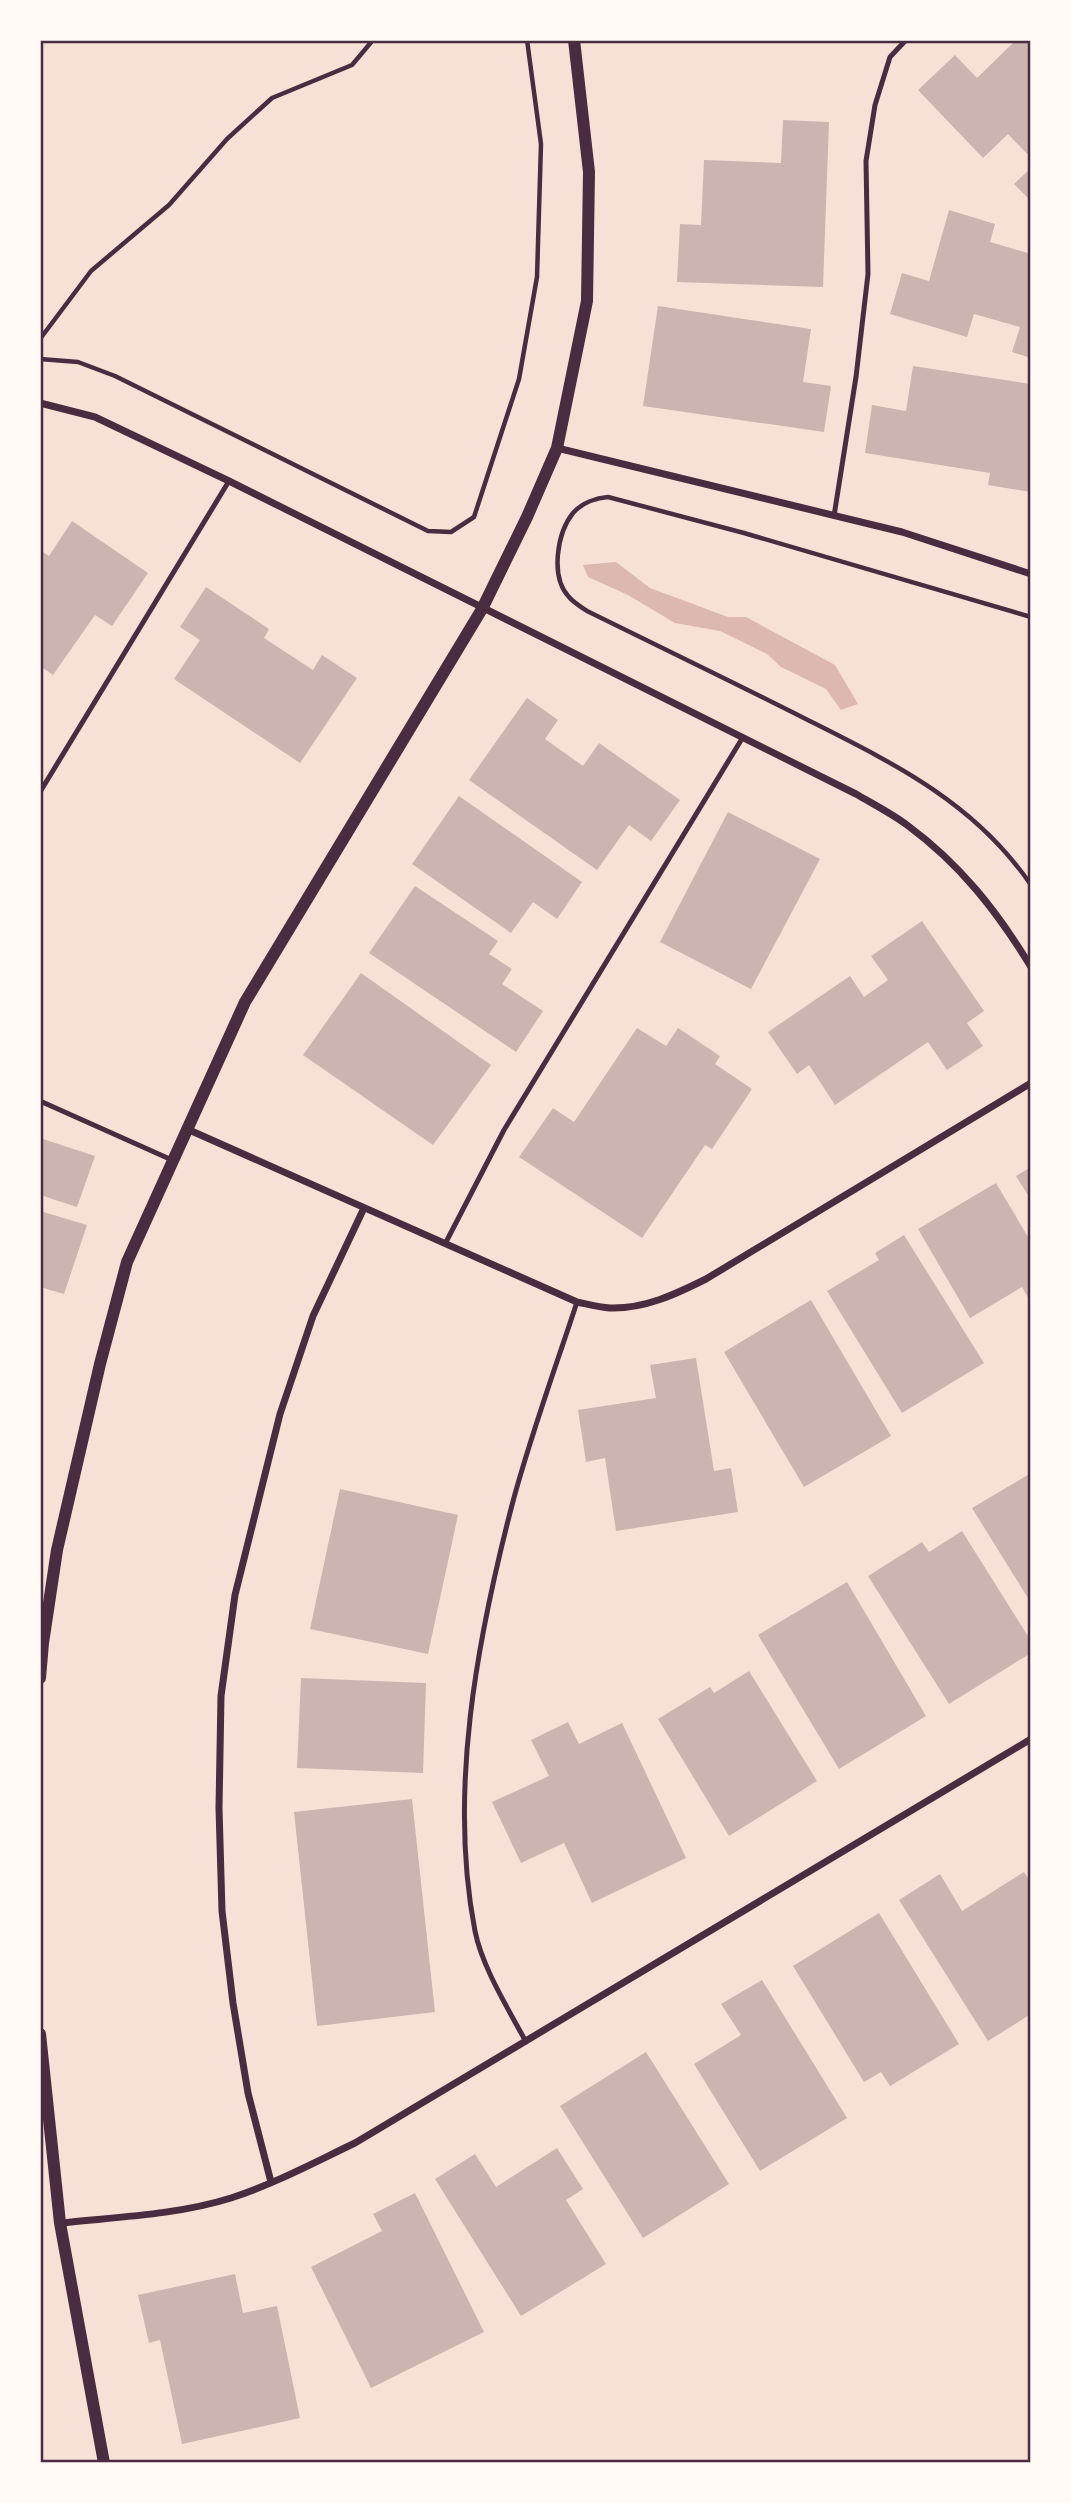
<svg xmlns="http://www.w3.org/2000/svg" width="1071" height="2503" font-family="'Golos Text',sans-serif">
<rect width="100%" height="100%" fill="#f7e1d7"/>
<!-- water -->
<path fill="#dcb8b0" d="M616 562 650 588 728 617H746L835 665 858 704 841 710 826 689 781 667 767 654 720 631 675 623 628 595 588 577 583 565Z"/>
<!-- building -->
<path fill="#ccb4b1" d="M1016 40H1031V158L1008 134 983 158 918 90 955 55 977 78Z
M783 120 829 122 823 287 677 282 680 224 701 225 704 160 781 163Z
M1031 168V201L1014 184Z
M949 210 995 224 990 242 1031 254V358L1012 352 1020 327 974 314 967 337 890 314 902 273 929 281Z
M658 306 811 329 803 382 831 386 824 432 643 406Z
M913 366 1031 384V492L988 485 990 473 865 453 872 405 906 411Z
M72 521 148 573 112 626 95 615 53 675 40 666V550L49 556Z
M206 587 269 629 264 638 313 670 322 655 357 678 300 763 174 679 200 640 180 627Z
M527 698 558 720 545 739 583 766 599 743 680 800 651 841 629 825 597 870 469 780Z
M459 796 582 882 557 919 533 902 511 933 412 864Z
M728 812 820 859 751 989 660 942Z
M415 886 498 941 489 954 512 969 502 984 543 1011 516 1052 369 953Z
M922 921 984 1011 967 1023 983 1046 947 1070 928 1042 835 1105 809 1065 797 1074 768 1032 850 976 864 997 888 980 871 956Z
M361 973 491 1065 433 1145 303 1055Z
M637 1028 666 1046 678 1028 720 1056 715 1064 752 1089 712 1149 705 1145 642 1238 519 1157 553 1108 574 1122Z
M40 1138 95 1156 77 1207 40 1195Z
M1031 1167V1200L1016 1176Z
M996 1183 1031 1242V1303L1022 1287 970 1318 918 1229Z
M40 1211 87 1225 64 1294 40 1287Z
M904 1235 984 1363 902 1413 827 1291 879 1260 875 1253Z
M811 1300 891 1436 804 1487 724 1352Z
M696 1358 714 1471 731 1468 738 1512 616 1531 605 1458 586 1462 578 1410 656 1398 650 1365Z
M1031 1473V1603L972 1508Z
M340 1489 458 1515 428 1654 310 1629Z
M962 1531 1031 1641V1653L949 1704 868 1576 922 1542 929 1552Z
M847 1582 926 1716 839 1769 758 1635Z
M749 1671 817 1781 729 1836 658 1719 710 1687 714 1693Z
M301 1678 426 1683 423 1773 297 1768Z
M568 1722 579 1744 622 1723 686 1858 592 1903 564 1843 521 1863 492 1802 549 1776 531 1740Z
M412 1799 435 2012 317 2026 294 1812Z
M1024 1872 1031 1883V2014L988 2041 899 1900 940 1874 962 1911Z
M879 1913 959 2044 890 2086 881 2072 864 2082 793 1966Z
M762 1980 847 2118 760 2171 694 2064 741 2035 721 2004Z
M646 2052 729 2184 643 2238 560 2106Z
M557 2148 583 2189 566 2200 606 2264 521 2316 435 2179 475 2154 496 2187Z
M415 2193 484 2332 371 2388 311 2267 382 2231 373 2214Z
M235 2274 243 2313 277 2306 300 2418 182 2444 160 2340 149 2343 138 2295Z"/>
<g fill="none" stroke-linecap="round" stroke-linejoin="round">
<!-- path -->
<path stroke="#4a2c40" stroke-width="4.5" d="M40 339 91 271 169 205 227 139 272 98 352 65 373 40
M40 359 78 362 115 376 428 531 451 532 474 517 519 379 537 277 541 144 527 40
M1031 617 744 533 608 497C596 498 582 503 573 513 557 533 550 577 569 597 573 602 581 607 587 611 655 644 724 678 792 712 884 759 971 797 1031 885"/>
<!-- service -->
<path stroke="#4a2c40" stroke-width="5" d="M834 516 856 377 868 274 866 161 875 105 890 57 906 40
M40 792 229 481
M40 1101 172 1160
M445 1244 504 1130 743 737
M526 2042C509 2010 482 1967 475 1931 448 1792 477 1640 512 1505 530 1437 555 1369 577 1302"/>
<!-- minor -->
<path stroke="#4a2c40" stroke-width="7" d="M40 403 95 417 229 481 856 794C873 804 891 813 907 825 960 864 997 911 1031 967
M557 448 902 532 1031 574
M187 1129 577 1302C587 1304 599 1307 610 1308 645 1309 676 1294 706 1279L1031 1083
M271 2182 248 2093 233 2003 222 1911 219 1808 221 1696 235 1595 280 1414 313 1316 364 1208
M60 2223C116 2217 177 2215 231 2198 274 2184 315 2162 355 2143L1031 1739"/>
<!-- tertiary -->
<path stroke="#4a2c40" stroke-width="12" d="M40 1678 43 1643 57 1550 100 1364 127 1262 245 1002 482 609 527 517 557 448 587 301 589 172 574 40
M40 2034 60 2223 104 2463"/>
</g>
<!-- border -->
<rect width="1071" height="2503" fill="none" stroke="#fffaf5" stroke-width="84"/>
<rect x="42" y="42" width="987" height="2419" fill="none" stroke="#4a2c40" stroke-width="2.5"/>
</svg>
